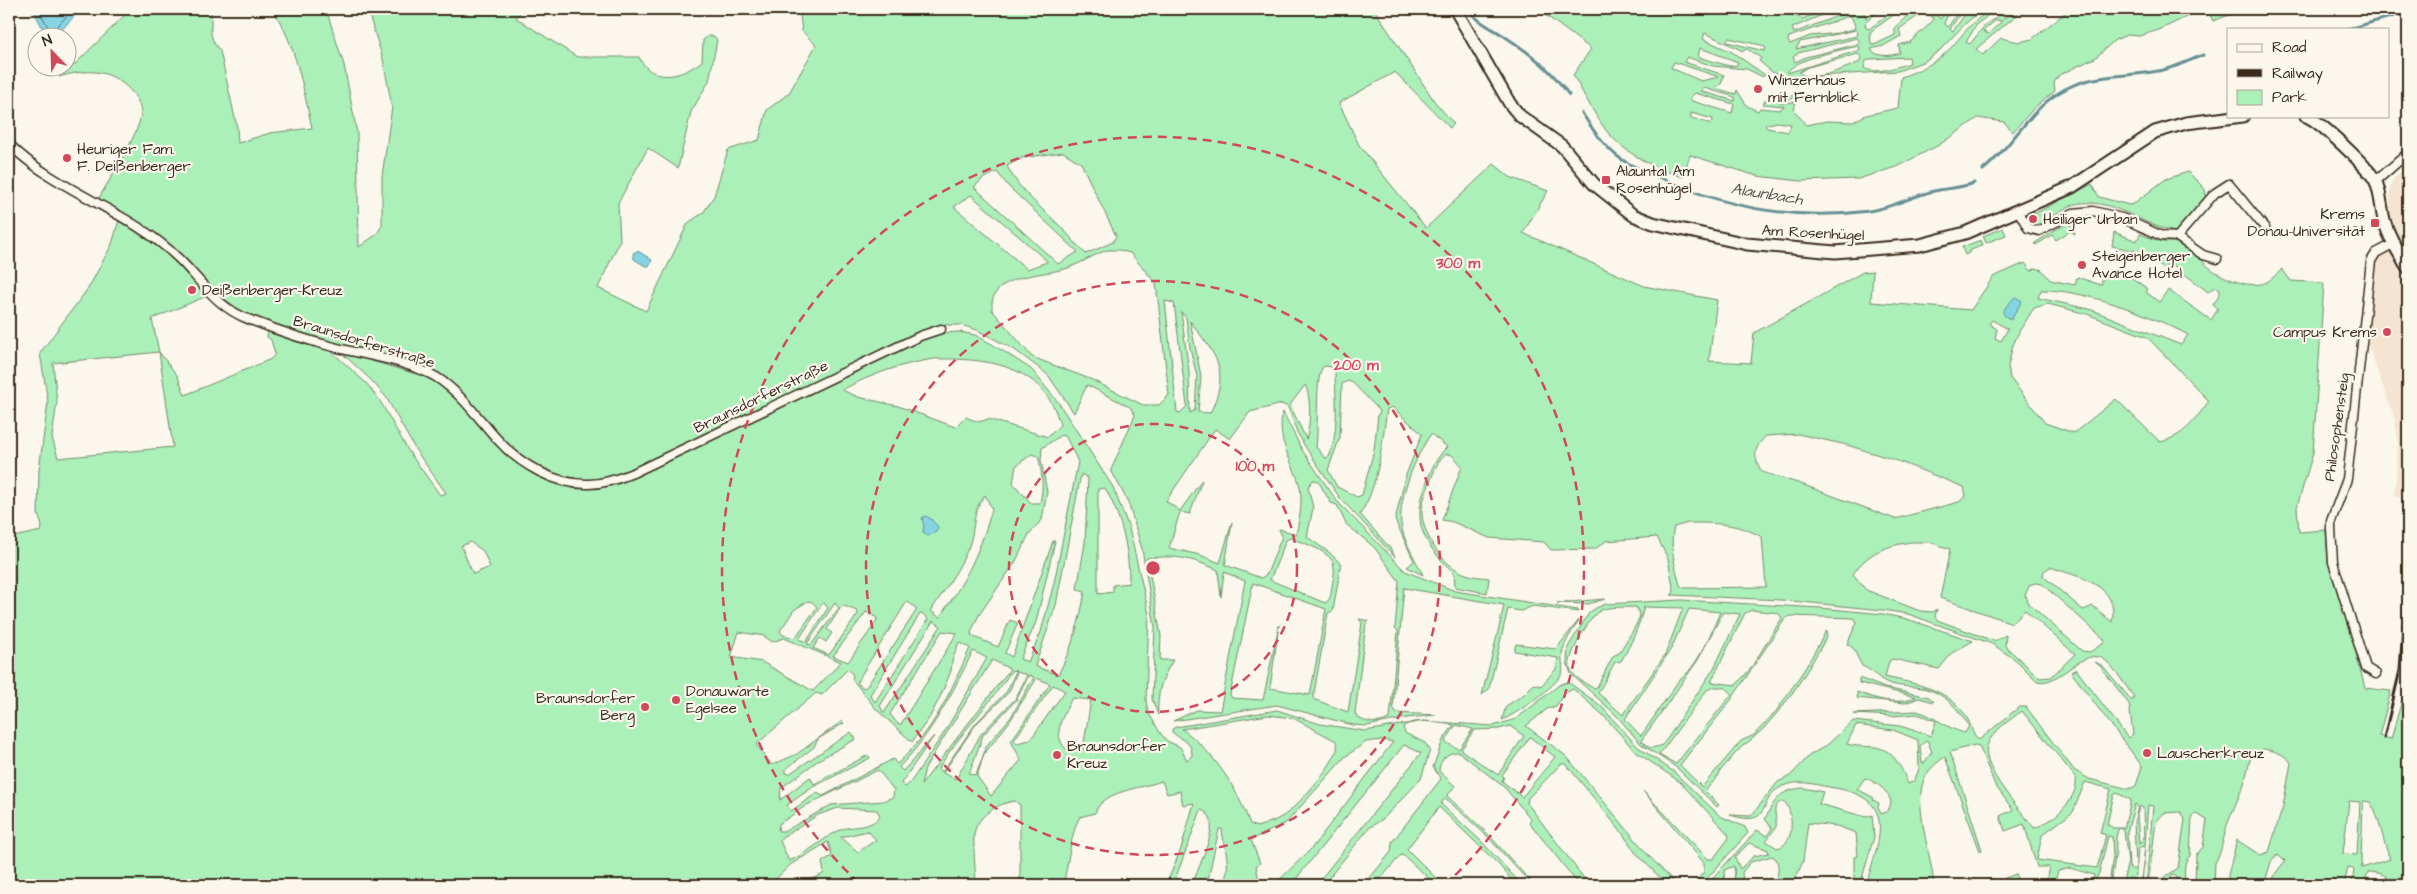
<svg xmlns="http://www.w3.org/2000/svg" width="2417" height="894" font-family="'Architects Daughter',sans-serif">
<rect width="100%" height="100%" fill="#fbf7ec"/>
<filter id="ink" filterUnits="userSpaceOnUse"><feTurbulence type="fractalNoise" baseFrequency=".02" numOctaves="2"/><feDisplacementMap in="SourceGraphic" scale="10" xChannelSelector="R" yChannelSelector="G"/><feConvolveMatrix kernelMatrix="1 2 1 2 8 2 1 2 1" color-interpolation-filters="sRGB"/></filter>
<g filter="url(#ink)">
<!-- built -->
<path fill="#f5e4d2" d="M2408 165V500L2395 495 2398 439 2395 419 2365 337 2374 262 2379 256 2403 245 2390 217V187L2393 179Z
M2408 653V737L2404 732V693Z"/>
<!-- green -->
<path fill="#abefb9" stroke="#738c6c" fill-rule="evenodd" d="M131 9H214L211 14V34L214 43 220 51 237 127 238 143 270 133 312 128C303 88 296 43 272 9H326L344 65 357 133 359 247 377 234 382 225V176L392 107 383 59 367 9H523L516 18 577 57H639C652 84 681 78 702 61L703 40 708 36H714L717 40 709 81 691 112 678 168 648 148 618 203 620 240 598 288 646 311 688 223 703 213 714 196 728 150 759 140 767 110 789 93 816 45 802 31 799 9H1374L1435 102 1454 124 1450 128 1395 72 1339 103 1359 145 1426 228 1494 164 1510 177 1548 191 1523 233 1644 286 1717 300 1709 361 1751 363 1754 333 1863 272 1873 271 1871 302 1971 310 1993 277 2025 263 2031 271 2036 268 2042 270 2050 280 2075 285 2077 277 2101 285 2104 270 2128 275 2148 289 2146 292 2159 302 2168 290 2211 320 2218 309 2213 305 2220 294V289L2215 287 2208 292 2169 262 2164 269 2140 252 2112 246 2114 232 2137 241 2140 234 2162 242H2175L2188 251H2194C2199 256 2204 264 2210 268 2223 278 2251 290 2267 282 2272 279 2278 273 2282 269L2291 281 2324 283 2313 453 2297 507 2299 532 2326 530 2328 562 2341 595 2365 688 2391 691 2379 736 2391 739 2404 693V731L2408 737V885H2390C2387 873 2380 873 2368 872L2364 885H2352L2354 869 2348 868 2344 885H2271L2275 874 2285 861 2278 854 2271 862 2264 885H2228V875L2237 840 2260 855 2269 852 2283 806 2291 763C2286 754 2272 750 2263 749L2251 756 2244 784 2227 825 2220 853 2215 863 2214 885H2195L2196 855 2203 847 2207 820 2196 814 2192 816 2190 856C2182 862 2185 876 2185 885H2180L2177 877 2173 875 2171 877 2170 885H2163L2165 877 2178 868 2185 819 2181 812 2164 813 2156 822 2148 885H2146L2153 806 2148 805 2142 885H2140L2145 849 2142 846 2138 849 2135 885 2133 879 2129 878 2126 885H2122L2128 862 2124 831 2119 828C2114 837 2117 847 2115 857 2114 866 2112 876 2109 885L2113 856 2112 837 2108 836 2099 873 2093 885H2091L2094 875 2070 868 2058 871 2054 885H2045L2049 867H2037L2024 824 2005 831 2000 816 2013 810 1995 785 1979 746 1975 745 1950 752 1982 850 1980 851 1945 757C1936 763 1928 770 1924 780 1913 803 1932 858 1934 885H1866C1879 839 1899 799 1835 788 1820 786 1804 780 1789 784 1753 793 1778 830 1730 815L1751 816 1778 782 1790 776 1810 755 1827 745 1853 721 1900 726 1931 736 1936 721 1917 714 1892 716 1854 714 1917 711C1935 716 1947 729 1965 733L1969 726C1958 708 1943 692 1922 688 1911 686 1901 687 1891 684 1879 681 1875 671 1862 666L1853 648 1847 644 1857 622 1854 618 1790 616 1785 619 1731 700 1680 765 1702 787 1741 741 1754 735 1777 710 1806 667 1826 631 1827 636C1809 669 1790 700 1764 728 1757 735 1751 740 1744 745 1735 752 1728 763 1720 771V774L1705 791 1719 805 1717 807 1677 768 1641 744 1615 714 1571 674 1567 662 1568 647 1589 613 1596 608 1606 604 1681 600 1820 608 1883 614 1907 619 1973 641 1952 653 1939 669 1893 659 1889 661 1885 677C1915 684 1944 687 1964 713 1971 722 1971 733 1979 740L2019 707H2026L2074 770 2089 779 2129 789 2136 786 2142 766 2071 672 2076 669 2128 738 2133 734 2129 704 2101 667 2095 662 2103 666 2132 701 2134 697C2125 686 2116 669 2105 660 2084 644 2059 688 2037 681L2016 660 1992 644 1908 614 1883 610 1781 600 1671 595 1674 592 1668 559 1657 537 1606 541 1595 549 1551 550 1544 542 1489 538 1453 522 1442 520 1462 466 1452 455 1447 454C1437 460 1434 472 1430 482 1427 491 1423 499 1422 508 1420 532 1443 567 1466 574 1474 577 1482 577 1489 578L1487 593 1455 587 1454 573C1425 545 1411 526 1426 484 1431 470 1436 458 1447 447L1431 434C1416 455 1395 504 1402 529 1406 545 1416 560 1423 575L1407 567 1414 561 1395 520 1406 475 1422 434 1392 407 1387 409C1382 442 1379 487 1360 514L1390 548 1395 557 1340 498 1306 448 1297 432 1288 407 1282 404 1250 412 1230 439 1215 429 1166 501 1180 511 1202 480 1190 514 1180 512 1169 548 1200 555 1220 563 1232 522 1225 565 1261 578 1267 574 1282 536 1279 529 1296 534C1300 517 1304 498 1298 480 1290 457 1276 438 1283 412L1302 450 1337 501 1405 571 1455 591 1578 610 1579 612 1533 606 1521 611 1508 609 1489 689 1482 695C1489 665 1498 635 1504 605L1404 588 1393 707 1396 713 1436 715 1407 718 1367 726 1353 725 1277 705 1173 721 1197 710 1220 711 1245 581 1224 572 1221 597 1218 570C1190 558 1178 555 1147 558L1161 636 1160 660H1173C1161 679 1157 693 1158 715L1152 699 1155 627 1142 549 1128 502 1111 470 1135 415 1130 407 1087 385 1074 413 1048 375 1015 350 977 330 961 325H939L942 333 960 332 975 335 992 344 1031 369 1058 402 1113 487 1129 528 1149 614 1146 700 1148 712 1161 734 1167 741 1180 747 1187 760 1192 756C1193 741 1180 740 1172 732V729L1176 727 1277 710 1320 724 1365 731 1424 721 1493 726 1516 719 1559 685 1568 682 1600 705 1638 747 1674 772 1720 816 1745 827 1748 833 1701 885H1692L1704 872V863L1643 791 1708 859H1713L1729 838 1728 834 1680 782 1636 752 1603 715 1573 689 1564 694 1556 706 1547 709 1526 726 1566 756 1649 856 1677 885H1667L1635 852 1623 834 1566 764H1561L1528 798 1527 803 1589 885H1579L1529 822 1531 819 1504 787 1459 752C1448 751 1439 760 1439 771L1455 786 1447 796 1488 834 1534 885H1532L1486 835 1445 798 1441 804 1481 841 1522 885H1516L1499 865 1439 807 1407 849 1443 885H1436L1404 856 1401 855 1375 885H1364L1391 852 1392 842 1441 779 1433 767 1443 740 1454 725C1439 723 1414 717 1403 727L1405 733 1425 743 1430 750 1421 779 1384 818 1369 828 1323 885H1316L1421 753 1404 745 1291 885H1274L1311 849 1393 742 1382 740 1366 742 1345 757 1286 823 1251 840 1260 863 1256 866 1260 885H1222C1233 865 1224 851 1222 829H1219C1218 835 1209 873 1209 876L1205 885H1192C1197 871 1214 835 1211 821 1210 815 1206 812 1201 810L1173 885H1166L1181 849 1194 803 1183 805 1180 791 1167 794 1162 781C1140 789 1103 790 1095 813L1080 817C1071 830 1068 867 1063 885H1020V805L1015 801C999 803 980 814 975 830 972 840 976 873 976 885H796C805 879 815 880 824 873L822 862 832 856 828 842 790 865 770 885H9V538L41 531 42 526 38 514 39 470 48 402 40 353 89 287 112 244 119 220 175 259 207 296 152 319 159 352 177 375 185 395 271 359 275 354 271 340 267 337 268 330 330 350 367 384 380 401 409 452 440 495 446 493 415 449 386 397 371 380 344 355 345 353 423 376 433 380 455 398 459 392 448 382 246 316C213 298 205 276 179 253 154 232 125 217 98 200 109 179 139 135 141 114 141 100 129 87 118 80 100 68 79 71 59 77L70 69ZM1063 152 1081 163 1116 236 1113 242 1086 254C1077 246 1070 236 1062 228 1041 207 1020 192 1007 166L1022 158ZM997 172 1009 187 1078 252 1058 264 974 187 984 178ZM971 195 1047 261V262L1027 269 954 207ZM1107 250H1119L1130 253 1156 283 1169 395 1159 405H1143L1090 379 1032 357 992 310C988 273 1044 276 1068 268 1082 263 1093 255 1107 250ZM2041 290C2082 289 2152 315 2188 335L2181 345 2089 309 2038 298ZM1165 301 1174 303 1187 406 1180 413 1177 412ZM2048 304 2087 314 2147 337 2209 401C2194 421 2185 436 2160 442L2116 399 2074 433 2045 423 2010 378 2008 366 2013 345 2020 330 2034 308ZM1181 312 1186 318 1190 348 1197 376 1195 410 1190 413 1189 372ZM1992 320 2008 329 2001 341 1995 338 1997 329 1989 324ZM1190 321C1216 356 1231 369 1210 413L1198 412 1201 376ZM159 352 173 447 58 458 52 437 57 402 53 363ZM934 359C986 358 1045 364 1060 425L1048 437 988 419 979 422 965 417 955 427 898 406 858 397 842 390C872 374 901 364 934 359ZM1324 366 1333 367 1335 373C1336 402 1339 430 1329 457L1325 458 1316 447C1319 430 1314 374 1324 366ZM1348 381 1353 383 1380 411 1378 415 1374 450 1362 495 1357 497 1337 487 1328 470 1340 437 1342 384ZM1305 385C1311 395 1311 426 1306 439L1290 405ZM1798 434 1847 445 1895 460 1964 487 1966 496 1959 502 1895 519 1801 484 1762 472C1753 457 1753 449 1766 436ZM1061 435 1066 437 1078 462 1054 583 1041 632 1028 662 1020 659 1036 622 1055 541H1053L1012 657 1005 653 1018 623 1010 620 998 647 972 636 971 632 979 615 1016 561 1029 534 1042 520 1047 492 1041 460 1042 448ZM1032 454 1038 456C1042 472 1044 486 1040 503H1031L1013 483 1016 466ZM1081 474 1088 478 1085 543 1077 589 1085 591C1080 621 1072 648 1058 675L1035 666 1056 605ZM1313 480 1318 481 1331 503 1337 505 1346 524 1374 547 1399 581 1395 628 1398 631 1390 718C1380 725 1362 724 1355 714L1366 623 1369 621 1359 619 1362 623 1348 712 1313 699 1328 613 1333 611 1341 564 1330 553 1307 537 1313 508 1308 487ZM1105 488C1122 518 1129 549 1129 583L1113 585V592L1098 594V489ZM985 495 992 509C981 549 965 584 939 617L931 611C944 590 960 569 969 546 976 527 971 512 985 495ZM1688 523C1715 523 1738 523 1762 537L1766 587 1683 588 1680 585C1675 566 1669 547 1674 527ZM1290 538C1303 543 1333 551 1334 567 1335 573 1333 580 1332 586 1331 593 1331 600 1325 603L1270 580 1286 540ZM470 542 483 551 490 567 473 574 461 546ZM1911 542H1929L1950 549 1940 598 2012 623 2025 610 2075 654 2051 677 2040 678 2005 646 2006 635 1994 641 1937 620 1935 616 1937 609 1933 612 1920 611 1866 590 1853 574C1868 552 1886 546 1911 542ZM2050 567C2078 577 2120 584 2112 622L2093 606 2083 610 2043 576 2044 571ZM1253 583 1326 609 1310 695 1270 688 1279 625 1263 700 1232 698 1230 695ZM2035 583 2042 584 2104 639V643L2090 652 2082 651 2027 602 2025 595 2030 585ZM808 601 812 602 817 607 795 638 783 635 780 631 794 610ZM908 602 916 608V611L867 686 864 688 858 684V680L906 603ZM824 603 828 608 806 642 799 639 822 604ZM835 603 839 608 811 645 807 644ZM844 606 857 611 858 614 829 655 813 648 820 638 826 642 832 633 827 629 841 607ZM1636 607 1640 616 1635 627 1619 653 1613 656 1597 687 1593 688C1585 683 1574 678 1570 668 1566 659 1589 618 1598 612 1608 605 1624 608 1636 607ZM1644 607 1683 608 1665 655 1623 715 1598 693 1615 662 1621 661C1632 643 1639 626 1644 607ZM1689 609 1720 612C1712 631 1696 670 1679 680L1641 736 1625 719 1671 649ZM1752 610 1778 613 1782 618 1751 668 1736 685 1711 682 1745 613ZM866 612 876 617 877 621 848 662 833 656ZM1723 612 1740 614 1714 668 1667 739 1661 746 1650 748 1641 741 1698 660ZM920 614H923L928 619 875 702 870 695ZM933 621 941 626 884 713 880 706ZM942 631 957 633 901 724H898L890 714ZM739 632 764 636 772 642 784 638 841 662 813 691 762 662 731 657ZM959 642 970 648C950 692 935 730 897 764L893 759 823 796 817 793 791 811 787 805 813 787 870 758 868 755 814 784 810 777 780 800 781 788 820 759 856 739 851 732 789 774 786 773V769L814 747 818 739 844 723 842 721 797 754 772 765 757 746 758 743 816 693 822 695 848 669 853 675 852 679 876 709 912 742 930 717 940 697 951 671 952 661ZM973 651 987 658 944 733 910 783 905 787 901 783 934 736 903 771 899 767C933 733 952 693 973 651ZM992 660 1010 669 921 785 925 768ZM1012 670 1016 671 1007 691 976 723 942 772 938 769C959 734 990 705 1012 670ZM1017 672 1027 675 1016 698 981 734 956 779 943 773 976 724 1009 692ZM1029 675 1034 677 1011 717 987 745 976 775 969 774 983 735 1017 699ZM1037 678 1050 684 1011 741 1021 760 991 796 977 776 984 754 1010 721ZM1053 685 1065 691 1030 740 1017 743 1014 740ZM1714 687C1722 687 1727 687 1732 694L1676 764 1659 755 1707 690ZM1072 698 1091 700 1083 749H1066C1051 733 1064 714 1072 698ZM2022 711 2076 778C2079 799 2052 823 2034 828 2021 810 1981 769 1987 746 1991 732 2011 719 2022 711ZM1268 715 1293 718 1336 741C1337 744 1338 749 1336 752 1331 768 1296 808 1283 816 1275 821 1266 824 1257 827L1250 824C1237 788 1214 752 1182 729ZM1456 725 1473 729 1459 749 1445 742ZM1856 725 1893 730 1918 740 1919 769 1914 781 1908 784C1902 769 1894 749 1875 747 1865 746 1857 747 1847 744ZM1510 726 1524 736 1498 775 1461 750 1474 730 1499 729ZM1530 737 1555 757 1522 797 1502 781 1504 777 1502 775ZM1927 740 1932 752 1924 763H1922L1920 746ZM878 770 894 790 893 797 883 801 831 805 785 831H778L779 824 807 805ZM1865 778C1879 782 1904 803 1882 814L1878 807 1879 803 1873 800 1874 798 1857 789ZM2085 782 2111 789 2100 833 2106 835 2097 868 2037 860 2042 835 2073 812ZM2117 793 2131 800 2124 828H2113L2107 824 2114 795ZM2349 801 2360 802 2357 855 2343 854ZM2363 801 2370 802C2381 819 2382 840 2390 859L2362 868 2361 861ZM2135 804 2138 807 2134 822 2136 867 2133 870 2129 867 2127 832ZM2140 806 2143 808 2144 838 2139 844 2137 814ZM838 808 877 810 880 816C869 830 855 824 840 830 823 838 807 854 789 861L780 841 783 837 818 815ZM868 831 876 840 858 852 841 837Z
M1548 9H1811L1801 13 1799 17 1802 19 1828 9H1836L1792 28 1794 33 1855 9H1862L1866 18 1877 9H1881L1865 23 1866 28 1869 29 1896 9H1902L1870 32 1871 44 1874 45 1895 35V27L1915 9H1934L1935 11 1940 9 1936 14 1940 19 1948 9H1951L1944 23 1948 27 1960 9H1963L1950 29 1953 31 1969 9H1983L1966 23 1939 51 1925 61 1898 71 1786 78 1772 72 1759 61 1761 58 1747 49 1743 51 1705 33 1703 39 1732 52 1765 75 1763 77 1747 69 1713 66 1687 57 1684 62 1724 75 1721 84 1715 88 1736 94 1737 90 1747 106 1758 111 1760 108 1779 110 1784 106 1763 104 1767 98 1798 95 1797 98 1780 100V103L1796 102 1794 110 1806 125 1827 121 1853 122 1866 115 1898 108 1901 77C1916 72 1929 66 1942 56 1960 42 1976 9 2002 9L1998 11 2004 18 2024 9 1976 49 1983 55 2001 38 2019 42 2032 39 2070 9H2203L2159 30 2139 36 2127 35 2115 40 2095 58 2059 75 2054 83 2055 91 2035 107 2013 132 2004 122 1978 118 1939 145 1896 167 1858 179 1801 181 1757 176 1690 155 1683 177C1656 169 1623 153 1605 129 1593 112 1583 93 1573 75L1591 49 1544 14ZM1925 11 1933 18V21L1910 42 1899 45 1900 53C1891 56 1876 58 1871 49L1883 46 1901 36 1899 29ZM1994 11 1999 16 1986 24 1970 44 1966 42 1977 24ZM1849 16 1852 18 1855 26 1854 29 1838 33 1810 36 1790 44 1788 41 1789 37ZM1996 20 2002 21 1988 34 1983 31ZM1856 30 1858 33 1857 36 1796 49 1800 42ZM1728 38 1761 45 1766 48 1764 51 1727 42ZM1857 38 1860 42 1858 44 1806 57 1795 62 1793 57 1798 53ZM1859 46 1860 50 1787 73C1793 59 1844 49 1859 46ZM1700 48 1738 62 1737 65 1729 66 1698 57ZM1858 54 1861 57 1860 62C1848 67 1809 85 1799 72L1808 67ZM1909 57 1910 63C1897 67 1875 75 1864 68L1866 61 1870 59ZM1674 62 1719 77 1701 81 1671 68ZM1704 88 1735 97V101L1700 91ZM1695 93 1734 104 1732 113 1692 101 1690 98ZM1691 113 1713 119 1712 124 1691 118ZM1777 122 1791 124 1788 132 1767 128 1765 125Z
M2207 9H2245L2213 21Z
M2188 172 2205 189 2206 198 2177 232C2146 228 2118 200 2081 203 2064 205 2052 219 2037 225L2029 221 2028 217 2092 184 2099 197 2129 205 2133 204 2166 179Z
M2069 221 2075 234 2070 231 2056 240 2052 235 2036 245 2035 243Z
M2003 228 2006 235 1986 243 1983 236Z
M1981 240 1983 245 1969 251V253L1965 255 1962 247Z
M1605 599 1588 604 1557 603Z
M1579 620C1573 630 1564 642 1562 654 1561 660 1564 668 1562 673 1557 686 1515 715 1502 720L1506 706 1523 695 1534 684 1541 686 1556 669 1558 658 1514 651 1516 644 1556 649Z
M1859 678 1885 688 1929 697 1934 702 1919 698 1905 703 1857 698V692C1875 699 1898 706 1916 697L1859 683Z
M1803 788 1823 792 1819 804 1866 817 1872 815 1874 837 1860 885H1854V857L1858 856 1856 833 1837 826 1808 823 1803 861 1793 885H1774C1778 876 1780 868 1776 859L1772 856 1751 862 1742 872 1743 885H1735L1734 866 1724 870 1725 885H1718L1720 882 1714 879 1706 885 1757 830 1767 836 1772 828 1765 819C1775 800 1779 790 1803 788ZM1783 801C1792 805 1798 844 1777 848L1766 841 1776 827C1778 817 1769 806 1783 801ZM1749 843 1768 850 1769 853 1754 856 1740 869 1735 857Z
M2016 874 2019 885H2003L2005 878Z"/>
<!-- water -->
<path fill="#85d4e3" stroke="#679094" d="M33 9H81L54 38 47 37Z
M638 251 652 260 649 266H645L634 259 633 253Z
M2015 297 2022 301 2011 320 2004 315 2003 310Z
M925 516 931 519 938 527 936 532 928 536 923 532 924 526 922 518Z"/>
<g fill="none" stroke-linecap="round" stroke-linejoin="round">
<!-- shore -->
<path stroke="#596e6d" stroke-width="1" d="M38 9 51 32 74 9"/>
<!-- stream -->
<path stroke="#679094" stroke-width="3" d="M1467 9C1478 22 1490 27 1504 36 1531 54 1550 68 1569 95
M2348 29 2408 12
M1582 113C1593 130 1604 147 1621 159 1632 167 1646 171 1659 177 1725 208 1796 221 1869 211 1892 208 1912 196 1934 191 1948 188 1961 188 1974 183
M1983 170C2012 147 2028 111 2060 92 2089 74 2120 77 2152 72 2170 70 2186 62 2203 55"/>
<defs>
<path id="street" d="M9 144C57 192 129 210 178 258 201 280 216 307 248 319 276 330 305 340 334 347 367 356 406 360 436 377 460 392 478 418 497 439 519 464 555 485 589 484 605 484 619 478 633 473L920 336 941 329
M2376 181 2408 153
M2019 212 2028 228 2039 231 2073 213 2093 211 2122 218 2162 236 2177 237 2203 255 2217 259
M2177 237 2215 193 2229 184 2265 228
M2376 674 2366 668 2333 562 2331 529V521L2347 479 2371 261 2376 253 2393 244"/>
<path id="secondary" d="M1455 9 1510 104 1520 116 1562 146 1594 184 1633 215 1653 223 1747 244 1835 252 1920 245 1965 233 2072 187 2155 132 2186 123 2243 116
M2306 116C2319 120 2371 170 2376 182 2381 195 2381 207 2384 220 2389 238 2399 253 2408 268"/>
</defs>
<!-- street casing -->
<use href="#street" stroke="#3b2a1e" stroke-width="11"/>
<!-- secondary casing -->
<use href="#secondary" stroke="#3b2a1e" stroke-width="15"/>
<!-- street -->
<use href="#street" stroke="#fbf7ec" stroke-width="8"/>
<!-- secondary -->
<use href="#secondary" stroke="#fbf7ec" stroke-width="11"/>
<!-- rail -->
<path stroke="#3b2a1e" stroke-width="3" d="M2384 738 2400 670 2408 556"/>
</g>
</g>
<!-- distance rings -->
<g fill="none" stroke="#d1495b" stroke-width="2.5" stroke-dasharray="9 6">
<circle cx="1153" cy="568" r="144"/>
<circle cx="1153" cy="568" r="287"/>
<path d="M859 883A431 431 0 1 1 1447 883"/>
</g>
<!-- markers -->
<g fill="#d1495b" stroke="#fbf7ec" stroke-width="2">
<circle cx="1758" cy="89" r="5"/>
<circle cx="67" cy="158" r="5"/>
<rect x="1601" y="175" width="10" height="10" rx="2.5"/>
<circle cx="2033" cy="219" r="5"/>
<rect x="2370" y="218" width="10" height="10" rx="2.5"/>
<circle cx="2082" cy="265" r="5"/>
<circle cx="192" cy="290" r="5"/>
<circle cx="2387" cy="332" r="5"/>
<circle cx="676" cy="700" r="5"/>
<circle cx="645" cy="707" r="5"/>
<circle cx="2147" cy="753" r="5"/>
<circle cx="1057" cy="755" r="5"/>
</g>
<g text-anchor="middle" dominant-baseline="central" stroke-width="4.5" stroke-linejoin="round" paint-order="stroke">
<!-- poi labels -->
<g font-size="15" fill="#3b2a1e" stroke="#fbf7ec" text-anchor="start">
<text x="1768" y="80">Winzerhaus<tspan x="1768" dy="17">mit Fernblick</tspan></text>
<text x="77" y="149">Heuriger Fam.<tspan x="77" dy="17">F. Deißenberger</tspan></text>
<text x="1616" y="171">Alauntal Am<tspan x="1616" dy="17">Rosenhügel</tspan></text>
<text x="2365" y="214" text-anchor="end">Krems<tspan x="2365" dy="17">Donau-Universität</tspan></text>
<text x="2043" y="219">Heiliger Urban</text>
<text x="2092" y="256">Steigenberger<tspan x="2092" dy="17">Avance Hotel</tspan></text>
<text x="202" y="290">Deißenberger-Kreuz</text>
<text x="2377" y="332" text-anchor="end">Campus Krems</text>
<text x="686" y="691">Donauwarte<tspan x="686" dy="17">Egelsee</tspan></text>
<text x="635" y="698" text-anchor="end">Braunsdorfer<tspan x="635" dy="17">Berg</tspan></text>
<text x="1067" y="746">Braunsdorfer<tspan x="1067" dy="17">Kreuz</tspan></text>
<text x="2157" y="753">Lauscherkreuz</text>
</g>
<!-- street labels -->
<g font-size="15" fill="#3b2a1e" stroke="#fbf7ec">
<text transform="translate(1813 233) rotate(3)">Am Rosenhügel</text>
<text transform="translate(364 342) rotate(17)">Braunsdorferstraße</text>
<text transform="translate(761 397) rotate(-26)">Braunsdorferstraße</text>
<text transform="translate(2337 427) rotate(-82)">Philosophensteig</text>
</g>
<!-- water labels -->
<g font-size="16" font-style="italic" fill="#4e544f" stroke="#fbf7ec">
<text transform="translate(1767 194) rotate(9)">Alaunbach</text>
</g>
</g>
<circle cx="1153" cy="568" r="8" fill="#d1495b" stroke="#fbf7ec" stroke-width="2.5"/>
<g font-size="15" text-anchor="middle" font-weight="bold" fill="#d1495b" stroke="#fbf7ec" stroke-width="4.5" stroke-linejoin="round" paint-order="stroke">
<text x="1458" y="268">300 m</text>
<text x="1356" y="370">200 m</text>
<text x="1255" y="471">100 m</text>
</g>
<!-- margin -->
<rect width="2417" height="894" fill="none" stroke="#fbf7ec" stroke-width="30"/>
<rect x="15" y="15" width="2387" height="864" fill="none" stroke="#3b2a1e" stroke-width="2" filter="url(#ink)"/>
<!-- legend -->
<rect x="2227" y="28" width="162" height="90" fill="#fbf7ec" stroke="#aea59a"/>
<rect x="2237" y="44" width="25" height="8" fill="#fbf7ec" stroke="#aea59a"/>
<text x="2272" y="52" font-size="15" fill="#3b2a1e">Road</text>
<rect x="2237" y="69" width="25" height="8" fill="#3b2a1e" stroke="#aea59a"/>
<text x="2272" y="78" font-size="15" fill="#3b2a1e">Railway</text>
<rect x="2237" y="90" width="25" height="15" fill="#abefb9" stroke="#aea59a"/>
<text x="2272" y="102" font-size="15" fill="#3b2a1e">Park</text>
<!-- north arrow -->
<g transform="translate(52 52) rotate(337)"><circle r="24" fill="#fbf7ec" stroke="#aea59a"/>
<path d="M0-4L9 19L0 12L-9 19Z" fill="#d1495b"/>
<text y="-8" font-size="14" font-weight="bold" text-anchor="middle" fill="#3b2a1e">N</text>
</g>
</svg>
